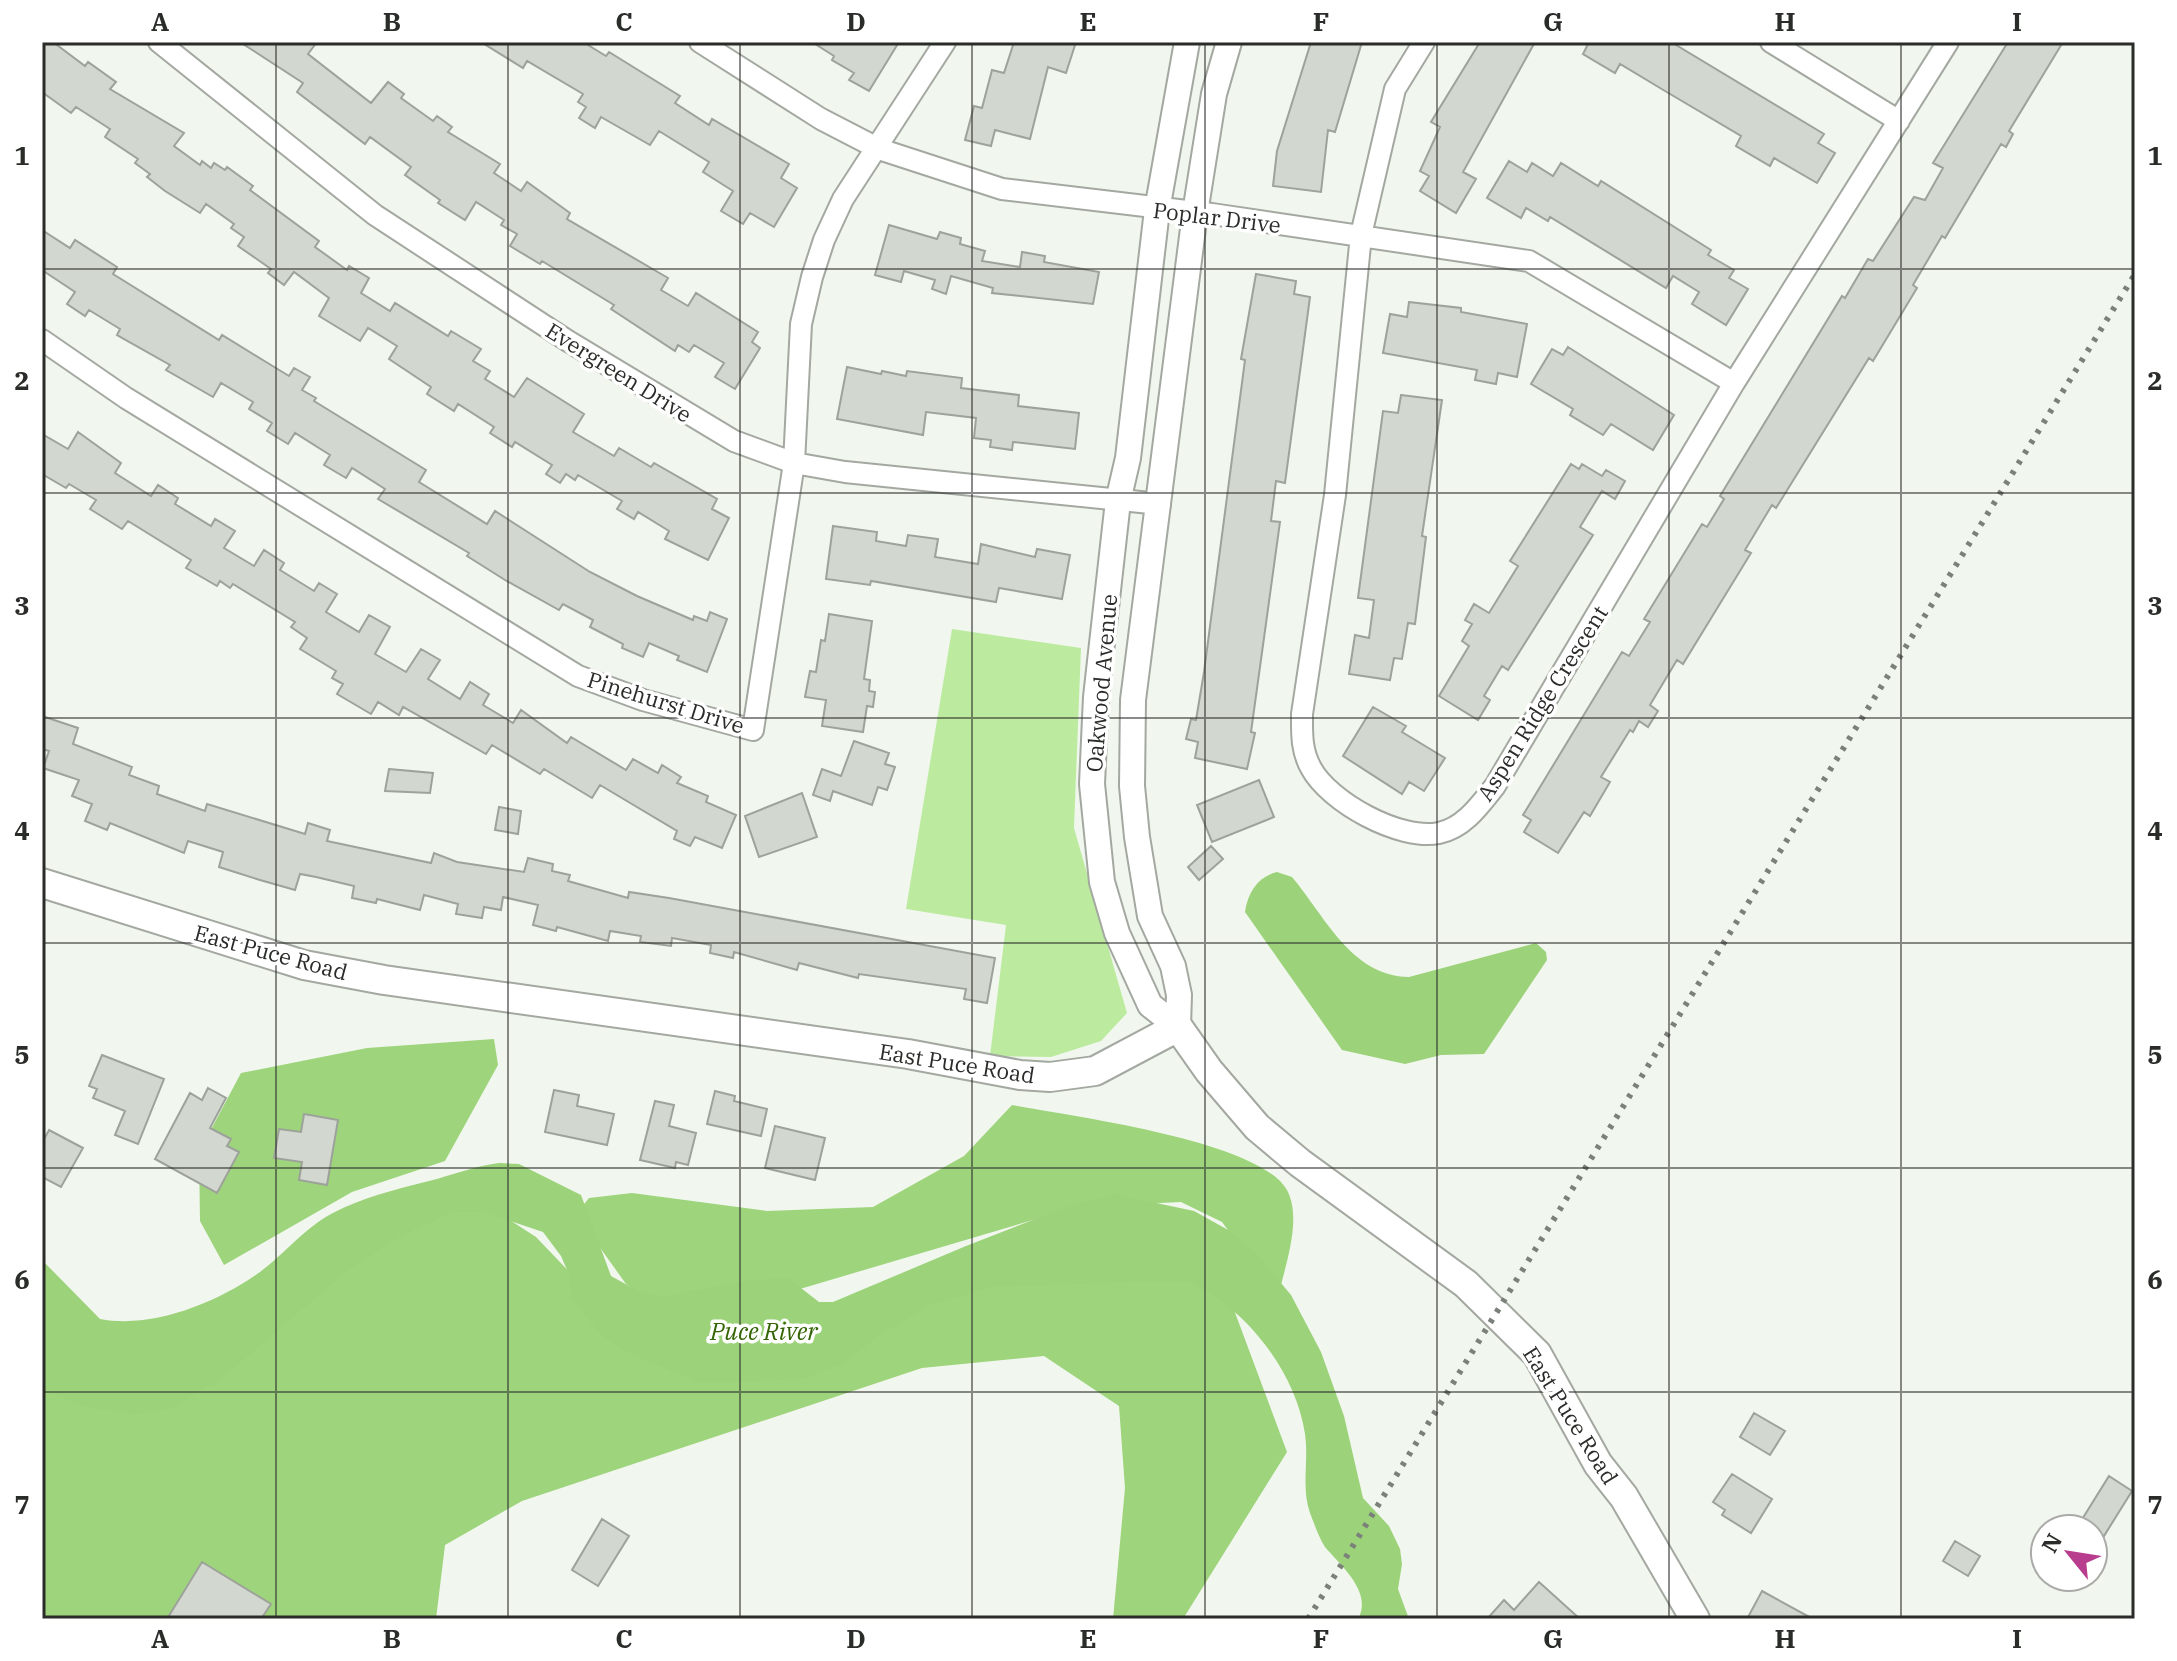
<svg xmlns="http://www.w3.org/2000/svg" width="2177" height="1661" font-family="'IBM Plex Serif',serif">
<rect width="100%" height="100%" fill="#f1f7ee"/>
<!-- green -->
<path fill="#bceba0" d="M952 629 1081 648 1074 828 1127 1013 1101 1041 1051 1057 990 1056 1006 925 906 909Z"/>
<!-- forest -->
<path fill="#9ed47c" d="M494 1039 498 1065 445 1161 352 1192 224 1265 200 1221 199 1152 241 1073 367 1048Z
M1012 1105C1069 1116 1259 1140 1287 1190 1303 1220 1284 1268 1278 1298L1222 1222 1181 1202 1077 1207 783 1294 652 1303 626 1284 576 1214 589 1198 632 1193 767 1211 873 1207 964 1156Z
M447 1198 502 1215 536 1237 643 1349 943 1287 1221 1275 1287 1452 1183 1619H1113L1125 1488 1119 1406 1044 1356 922 1368 522 1501 445 1545 436 1619H42V1353L71 1370Z"/>
<!-- water -->
<path fill="#9cd27a" d="M1277 872 1292 877C1325 916 1351 976 1409 977L1536 943 1546 952 1547 960 1484 1054 1441 1055 1405 1064 1342 1050 1245 912C1248 892 1258 877 1277 872Z
M499 1163 519 1164 581 1195 611 1276 640 1292 662 1297 749 1280 788 1278 819 1302H833L966 1246 1061 1209 1114 1194 1194 1211 1230 1231 1254 1251 1291 1295 1321 1352 1344 1416 1363 1498 1389 1526 1400 1549 1402 1564 1398 1589 1409 1619H1358C1373 1592 1341 1566 1325 1547 1319 1538 1314 1523 1310 1513 1301 1487 1309 1461 1305 1434 1296 1372 1244 1304 1185 1281L995 1286 930 1305 874 1339 844 1363 804 1379 700 1383 622 1350 602 1336 572 1299 570 1277 561 1256 543 1232 483 1212H452L401 1236 342 1275 226 1375 170 1409 136 1414 85 1407 42 1390V1260L100 1319C152 1329 217 1303 260 1272 284 1254 305 1228 331 1214 363 1197 394 1190 429 1181 453 1175 474 1166 499 1163Z"/>
<!-- building -->
<path fill="#d2d8cf" stroke="#9da29a" stroke-width="2" d="M42 42H53L85 66 88 62 116 82 110 89 184 133 174 146 200 165 202 161 211 168 214 163 225 170 227 167 253 186 250 190 319 241 315 247 347 270 349 266 369 278 361 293 390 311 395 303 448 336 451 331 481 349 473 361 490 371 485 379 514 397 527 378 584 414 573 432 614 456 619 448 651 467 654 463 717 499 712 509 729 518 708 560 665 539 669 531 638 512 634 519 617 509 622 501 578 475 575 480 566 474 560 483 546 474 552 465 515 442 512 447 490 433 494 427 458 404 454 411 427 394 431 387 389 359 397 346 368 328 360 341 319 316 329 298 294 272 284 285 268 273 271 269 238 246 244 237 231 228 234 224 206 204 200 213 165 191 147 177 150 174 135 163 138 159 105 137 110 129 76 107 71 113 42 92Z
M240 42H317L308 54 371 103 388 82 404 94 401 98 433 121 437 116 452 127 448 132 500 164 494 173 521 191 527 182 570 213 567 219 668 278 661 290 688 306 696 293 758 332 752 342 760 348 735 389 715 377 724 363 694 345 689 352 678 345 675 351 611 309 614 305 542 261 540 264 510 246 517 234 501 225 504 220 476 202 465 220 438 203 440 200 405 175 411 167 370 137 365 144 297 92 303 83Z
M481 42H583L606 56 609 52 680 96 675 103 709 125 712 119 789 164 781 178 797 188 774 227 750 213 743 224 721 211 733 191 703 172 709 162 659 131 650 145 601 117 595 128 579 118 586 107 578 102 583 94 527 61 523 68Z
M812 42H899L869 91 849 80 854 73 832 60 834 56Z
M1014 42H1076L1066 73 1048 67 1030 139 995 130 991 146 965 140 974 106 982 108 992 70 1004 73Z
M1311 42H1362L1335 132 1328 130 1321 192 1273 186 1277 151Z
M1480 42H1535L1463 172 1476 179 1456 213 1420 191 1429 176 1420 171 1440 127 1431 122Z
M1589 42H1671L1824 134 1818 143 1835 153 1817 183 1774 158 1770 166 1736 146 1741 136 1665 91 1620 64 1615 73 1583 54Z
M2008 42H2063L2009 131 2013 134 2006 147 2001 144 1945 238 1942 236 1913 285 1917 288 1873 361 1869 358 1776 508 1772 505 1745 550 1751 553 1683 664 1677 660 1650 705 1658 711 1648 727 1639 721 1633 732 1630 730 1601 777 1610 782 1590 816 1584 812 1558 853 1524 832 1531 820 1523 815 1622 652 1629 656 1650 622 1644 619 1702 524 1707 527 1724 499 1720 496 1842 296 1845 298 1868 259 1873 261 1914 197 1925 200 1943 168 1933 163Z
M1509 161 1527 172 1532 163 1553 176 1561 163 1598 186 1601 181 1711 250 1708 255 1734 270 1729 278 1748 289 1726 325 1692 304 1699 292 1673 276 1666 288 1550 217 1548 221 1526 208 1521 218 1487 198Z
M889 225 937 239 940 232 961 238 960 244 985 251 982 261 1020 267 1022 252 1045 256 1044 262 1099 272 1093 304 992 293 993 288 951 276 946 294 932 289 935 280 904 271 901 282 875 275Z
M42 230 70 248 75 240 117 267 113 274 219 340 222 335 289 376 294 368 310 377 302 390 316 398 314 401 426 470 419 482 487 524 495 511 590 572 637 596 693 620 694 616 707 621 710 612 727 619 707 672 677 660 679 656 649 643 643 657 622 648 623 644 590 627 593 620 563 604 559 610 505 580 467 556 469 553 378 499 385 489 352 468 346 478 324 465 330 455 295 433 288 444 267 431 272 423 249 409 253 402 221 383 213 397 166 370 170 365 117 335 120 329 89 310 85 316 67 304 75 292 42 270Z
M1256 274 1296 281 1294 294 1310 297 1285 483 1276 481 1271 521 1280 522 1251 732 1255 733 1247 769 1195 758 1198 742 1186 739 1191 719 1196 720 1204 672 1245 360 1241 359Z
M1409 302 1461 308V312L1527 324 1517 377 1498 373 1496 384 1475 380 1477 370 1383 353 1390 314 1407 317Z
M1568 347 1674 415 1653 450 1611 424 1603 435 1570 415 1573 409 1531 384 1552 349 1563 355Z
M847 367 881 374 882 371 906 376 907 371 962 378 961 388 1019 395 1018 406 1079 413 1075 449 1013 442 1012 450 990 447 991 440 974 438 976 418 926 412 923 435 837 419Z
M1401 395 1442 400 1422 536 1426 537 1415 624 1408 623 1402 659 1394 658 1390 680 1349 674 1355 635 1369 638 1374 600 1358 598 1383 411 1398 413Z
M78 432 121 463 115 473 151 496 158 485 178 498 175 504 211 526 215 519 235 531 224 548 254 566 264 550 284 563 280 570 314 591 319 583 337 594 326 612 359 632 369 615 390 627 375 654 406 672 421 649 440 660 428 679 460 699 470 682 489 694 483 705 513 723 521 710 567 743 571 737 626 770 633 759 658 773 662 765 681 777 677 783 708 796 706 802 736 815 722 848 695 837 690 846 674 839 677 831 600 785 592 798 544 769 540 774 492 745 486 754 403 707 399 715 378 702 371 714 337 694 343 684 332 678 336 671 300 649 307 638 291 627 295 622 233 584 230 588 220 581 217 586 186 568 191 560 128 521 122 529 90 509 96 500 69 484 66 488 42 474V434L68 449Z
M1571 464 1579 469 1582 464 1602 476 1606 470 1625 481 1615 499 1602 491 1580 527 1593 535 1508 670 1502 666 1484 696 1490 700 1478 720 1439 696 1469 646 1462 641 1472 624 1465 620 1474 604 1489 613 1518 566 1510 561Z
M833 526 877 532 876 541 906 546 908 535 938 539 935 557 978 564 981 544 1035 557 1037 549 1070 555 1062 599 999 588 996 602 871 581 870 585 826 579Z
M829 614 872 621 864 679 870 680 869 691 875 692 873 707 867 706 863 732 822 726 826 700 805 697 810 671 816 672 821 640 825 641Z
M1373 707 1406 726 1402 732 1445 758 1424 791 1409 782 1402 794 1343 756Z
M42 716 78 728 73 744 132 767 129 775 159 786 157 794 205 811 207 804 305 834 308 823 330 830 327 841 431 863 434 853 457 862 524 872 528 858 553 864 552 871 570 875 568 881 628 898 629 892 669 898 995 958 987 1003 964 999 966 989 859 974 858 978 799 963 797 970 734 952 733 958 710 953 711 945 672 938 671 946 640 942 641 936 610 931 608 941 557 927 556 931 533 925 538 905 503 897 501 910 484 907 482 918 456 914 458 904 424 895 420 910 377 899 376 903 352 898 354 886 316 877 300 874 295 890 260 880 219 867 223 852 188 841 184 853 110 823 107 830 85 821 92 804 72 796 79 780 43 768 49 751 42 749Z
M854 741 889 753 885 764 895 767 887 790 878 787 872 805 833 791 830 801 813 795 822 769 841 776Z
M389 769 433 773 430 793 385 791Z
M1259 780 1274 817 1212 842 1197 805Z
M802 793 817 837 759 857 745 816Z
M499 807 521 811 518 834 495 830Z
M1211 846 1223 859 1199 880 1188 867Z
M102 1055 164 1079 138 1144 115 1135 125 1111 93 1098 97 1089 89 1086Z
M208 1088 226 1098 210 1128 231 1139 227 1146 239 1152 217 1193 155 1159 190 1093 202 1100Z
M554 1090 579 1095 577 1106 614 1114 607 1145 545 1132Z
M715 1091 735 1096 734 1101 767 1109 761 1136 707 1124Z
M655 1101 674 1105 669 1126 696 1133 688 1165 676 1162 675 1168 640 1160Z
M304 1114 338 1120 327 1185 299 1180 302 1162 274 1158 279 1129 301 1132Z
M775 1126 825 1138 815 1180 765 1168Z
M49 1130 83 1148 61 1187 42 1177V1143Z
M1754 1413 1785 1431 1770 1455 1740 1437Z
M1732 1474 1772 1499 1751 1533 1722 1515 1725 1510 1713 1502Z
M2109 1476 2132 1491 2104 1536 2093 1529H2076Z
M602 1519 629 1536 598 1586 572 1570Z
M1955 1541 1980 1556 1968 1576 1943 1561Z
M202 1562 271 1604 261 1619H167Z
M1539 1582 1580 1619H1487L1504 1600 1514 1610Z
M1762 1591 1813 1619H1747Z"/>
<g fill="none" stroke-linecap="round" stroke-linejoin="round">
<defs>
<path id="minor" d="M159 42 375 215 568 341 734 441 794 463 845 472 1160 504
M700 42 821 119 879 149 1002 189 1212 214 1529 261 1734 383
M1424 42 1395 89 1361 235 1335 495 1302 714C1302 733 1301 750 1311 768 1329 802 1400 841 1439 833 1464 828 1480 805 1495 786L1734 383 1948 42
M1771 42 1899 121
M42 340 126 398 578 676 643 700 753 730 794 463 801 324 812 277 824 240 843 199 945 42"/>
<path id="tertiary" d="M1178 1027 1150 1005 1117 933 1102 882 1092 784 1096 697 1118 501 1128 458 1157 210 1187 42
M1178 1027 1179 995 1173 966 1150 916 1137 837 1132 786 1133 700 1195 213 1214 94 1229 42"/>
<path id="secondary" d="M42 883 304 965 384 980 908 1054 1020 1075 1050 1077 1095 1071 1178 1027 1209 1071 1257 1127 1300 1163 1466 1284 1537 1354 1598 1464 1624 1497 1695 1619"/>
</defs>
<!-- minor casing -->
<use href="#minor" stroke="#a3a8a0" stroke-width="24"/>
<!-- tertiary casing -->
<use href="#tertiary" stroke="#a3a8a0" stroke-width="28"/>
<!-- secondary casing -->
<use href="#secondary" stroke="#a3a8a0" stroke-width="32"/>
<!-- minor -->
<use href="#minor" stroke="#fff" stroke-width="20"/>
<!-- tertiary -->
<use href="#tertiary" stroke="#fff" stroke-width="24"/>
<!-- secondary -->
<use href="#secondary" stroke="#fff" stroke-width="28"/>
<!-- rail -->
<path stroke="#7c807a" stroke-width="6" stroke-dasharray="4 8" stroke-linecap="butt" d="M1308 1619 2135 274"/>
</g>
<!-- grid -->
<path fill="none" stroke="#2a2c29" stroke-width="2" stroke-opacity="0.55" d="M276 42V1619M508 42V1619M740 42V1619M972 42V1619M1205 42V1619M1437 42V1619M1669 42V1619M1901 42V1619M42 269H2135M42 493H2135M42 718H2135M42 943H2135M42 1168H2135M42 1392H2135"/>
<g text-anchor="middle" dominant-baseline="central" stroke-width="7" stroke-linejoin="round" paint-order="stroke">
<!-- street labels -->
<g font-size="22" fill="#2a2c29" stroke="#fff">
<text transform="translate(1217 217) rotate(7)">Poplar Drive</text>
<text transform="translate(619 372) rotate(32)">Evergreen Drive</text>
<text transform="translate(1101 683) rotate(-85)">Oakwood Avenue</text>
<text transform="translate(666 702) rotate(17)">Pinehurst Drive</text>
<text transform="translate(1542 703) rotate(-58)">Aspen Ridge Crescent</text>
<text transform="translate(271 952) rotate(15)">East Puce Road</text>
<text transform="translate(957 1063) rotate(9)">East Puce Road</text>
<text transform="translate(1571 1415) rotate(58)">East Puce Road</text>
</g>
<!-- water labels -->
<g font-size="24" font-style="italic" fill="#346403" stroke="#fff">
<text x="764" y="1331">Puce River</text>
</g>
</g>
<!-- border -->
<rect width="2177" height="1661" fill="none" stroke="#ffffff" stroke-width="88"/>
<!-- north arrow -->
<g transform="translate(2069 1553) rotate(300)"><circle r="38" fill="#ffffff" stroke="#aaaba9" stroke-width="2"/>
<path d="M0-6L14 30L0 20L-14 30Z" fill="#b83d8e"/>
<text y="-12" font-size="22" font-weight="bold" text-anchor="middle" fill="#2a2c29">N</text>
</g>
<rect x="44" y="44" width="2089" height="1573" fill="none" stroke="#2a2c29" stroke-width="3"/>
<g font-size="26" text-anchor="middle" font-weight="bold" fill="#2a2c29">
<text x="160" y="31">A</text>
<text x="392" y="31">B</text>
<text x="624" y="31">C</text>
<text x="856" y="31">D</text>
<text x="1088" y="31">E</text>
<text x="1321" y="31">F</text>
<text x="1553" y="31">G</text>
<text x="1785" y="31">H</text>
<text x="2017" y="31">I</text>
<text x="22" y="165">1</text>
<text x="2155" y="165">1</text>
<text x="22" y="390">2</text>
<text x="2155" y="390">2</text>
<text x="22" y="615">3</text>
<text x="2155" y="615">3</text>
<text x="22" y="840">4</text>
<text x="2155" y="840">4</text>
<text x="22" y="1064">5</text>
<text x="2155" y="1064">5</text>
<text x="22" y="1289">6</text>
<text x="2155" y="1289">6</text>
<text x="22" y="1514">7</text>
<text x="2155" y="1514">7</text>
<text x="160" y="1648">A</text>
<text x="392" y="1648">B</text>
<text x="624" y="1648">C</text>
<text x="856" y="1648">D</text>
<text x="1088" y="1648">E</text>
<text x="1321" y="1648">F</text>
<text x="1553" y="1648">G</text>
<text x="1785" y="1648">H</text>
<text x="2017" y="1648">I</text>
</g>
</svg>
